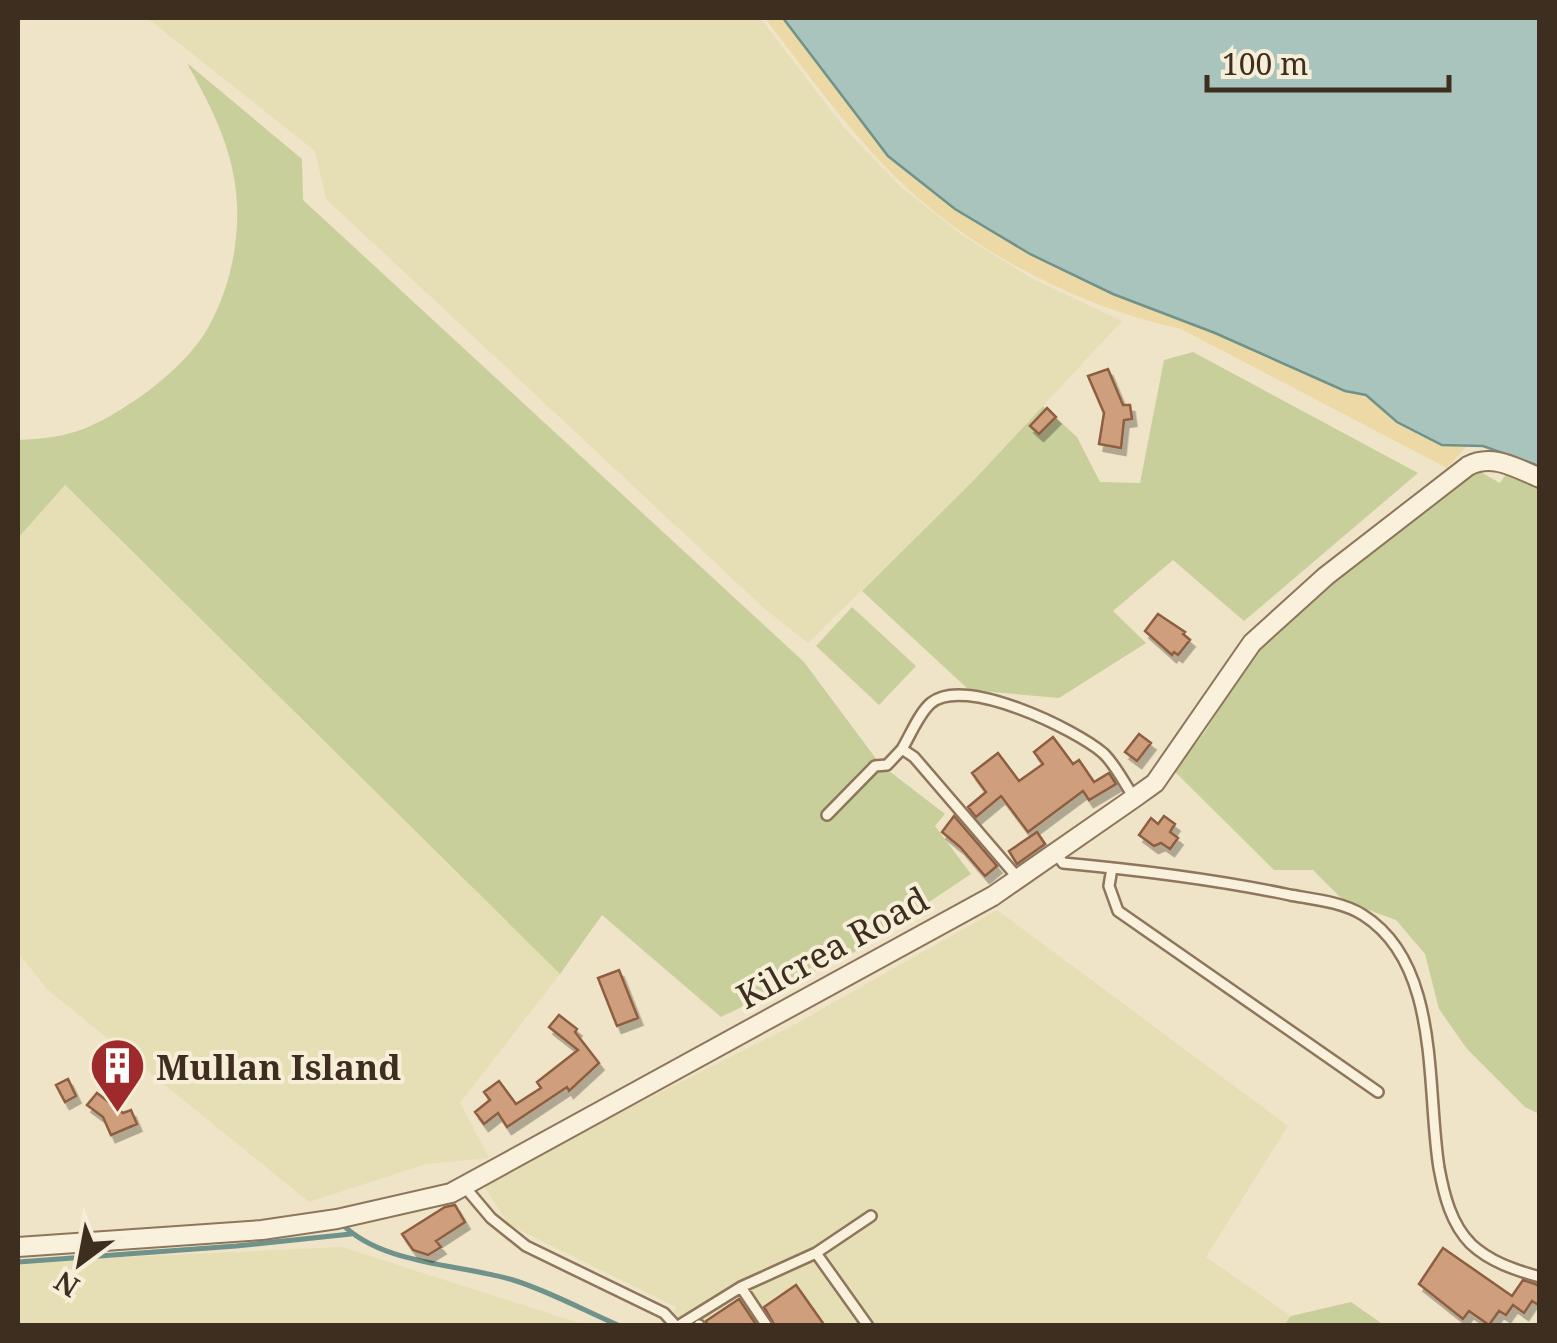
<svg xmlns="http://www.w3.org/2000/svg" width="1557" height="1343" font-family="'Noto Serif',serif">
<defs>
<filter id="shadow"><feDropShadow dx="4.5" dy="7" stdDeviation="0" flood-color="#0004"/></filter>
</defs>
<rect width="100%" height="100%" fill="#f0e4c8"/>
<!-- farmland -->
<path fill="#e6deb5" d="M147 18H760L846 130 901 187 962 235 1033 279 1122 321 974 480 808 643 766 610 326 199 315 151Z
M64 485 560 974 460 1103 489 1158 426 1164 309 1202 48 990 18 953V538Z
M997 910 1288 1126 1206 1257 1291 1316 1284 1326 669 1325 676 1307 509 1225 482 1183 799 1022Z
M342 1247 585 1325H18V1262Z"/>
<!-- green -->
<path fill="#c9cf9b" d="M187 63 302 159 303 200 804 662 880 764 945 814 935 826 971 874 853 953 721 1017 602 915 560 974 65 485 18 538V440C40 439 64 437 86 428 128 410 187 367 209 326 232 284 242 232 235 184 229 140 208 101 187 63Z
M1193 352 1418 473 1244 621 1173 560 1113 611 1146 643 1059 698 969 690 862 591 974 480 1043 406 1077 437 1100 482 1140 483 1164 360Z
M1477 470 1500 483 1508 471 1539 484V1114L1525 1107 1467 1049 1439 1009 1425 954 1396 920 1344 901 1313 870H1274L1174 771 1204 733 1249 663 1279 627Z
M852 607 916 666 879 705 816 646Z
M1351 1302 1384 1325H1284L1291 1316Z"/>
<!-- sand -->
<path fill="#ecd9a5" d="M765 18H806L1288 344 1468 445 1447 468 1181 329C1083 308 980 256 906 187 853 137 809 76 765 18Z"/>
<!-- water -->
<path fill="#a9c4bc" stroke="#6f938a" stroke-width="2.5" d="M783 18H1539V466L1483 446 1442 445 1397 422 1366 395 1345 391 1215 333 1113 294 1030 254 955 209 888 156Z"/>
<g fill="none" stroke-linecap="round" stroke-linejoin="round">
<!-- stream -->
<path stroke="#6f938a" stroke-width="5" d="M340 1222C380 1265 460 1264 513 1280 549 1291 585 1311 620 1326
M18 1262 236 1246 351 1234"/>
</g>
<!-- building -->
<path fill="#cf9f7d" stroke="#8d5f41" stroke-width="2.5" filter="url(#shadow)" d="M1108 369 1123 405H1130L1132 419 1124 420 1121 448 1099 444 1104 413 1088 376Z
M1047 408 1056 417 1039 434 1030 426Z
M1158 614 1185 632 1183 634 1190 640 1178 655 1174 652 1172 655 1145 631Z
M1139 734 1151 743 1137 761 1125 752Z
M1053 737 1073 764 1079 760 1094 782 1109 773 1116 784 1089 800 1083 791 1028 832 1001 796 976 817 968 807 986 792 972 773 998 753 1019 781 1043 764 1034 752Z
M954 816 997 866 985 876 960 847 942 832Z
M1164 816 1175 824 1170 832 1178 838 1170 849 1161 843 1154 846 1139 835 1151 818 1158 824Z
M1037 832 1045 844 1017 864 1009 851Z
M619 970 638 1018 617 1026 598 978Z
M559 1015 577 1029 575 1032 599 1063 569 1091 567 1087 507 1127 498 1113 484 1124 475 1112 490 1100 484 1092 499 1081 516 1104 541 1088 537 1082 578 1050 549 1027Z
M68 1079 76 1096 65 1102 56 1085Z
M97 1093 123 1113 131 1110 137 1124 111 1135 103 1117 87 1105Z
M455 1205 465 1222 436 1241 441 1247 428 1255 413 1250 402 1234 445 1207Z
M1443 1248 1512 1296 1523 1280 1535 1284 1540 1287V1306L1532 1301 1524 1313 1513 1305 1506 1315 1499 1311 1489 1325 1469 1311 1463 1319 1419 1284Z
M796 1285 825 1326H775L764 1307Z
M739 1299 757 1326H707L706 1321Z"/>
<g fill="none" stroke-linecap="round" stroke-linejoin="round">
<defs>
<path id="lane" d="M827 815 875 766 887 765 902 749
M1055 852 1063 863C1139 870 1214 879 1290 895 1312 899 1343 902 1363 915 1441 964 1426 1087 1439 1168 1444 1195 1451 1224 1471 1244 1490 1262 1515 1270 1540 1277
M1112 868 1109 886 1118 911 1378 1092
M1018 878 914 757 902 749C910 736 919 713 931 703 964 675 1075 729 1103 753 1115 764 1125 784 1134 798
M464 1186 491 1218 526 1246 664 1313 676 1326
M816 1253 868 1326
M741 1287 767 1326
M699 1325V1326
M678 1326 741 1287 816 1253 871 1216"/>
<path id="street" d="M18 1247 262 1230 337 1219 451 1193 993 896 1134 798 1155 783 1252 643 1326 576 1468 466C1492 453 1516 468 1540 478"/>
</defs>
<!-- lane casing -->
<use href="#lane" stroke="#8d765c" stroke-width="14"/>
<!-- street casing -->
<use href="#street" stroke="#8d765c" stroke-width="22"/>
<!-- lane -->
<use href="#lane" stroke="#faf1dc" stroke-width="9"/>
<!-- street -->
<use href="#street" stroke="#faf1dc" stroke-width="18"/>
</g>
<!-- icons -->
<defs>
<symbol id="building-pin" viewBox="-11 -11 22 30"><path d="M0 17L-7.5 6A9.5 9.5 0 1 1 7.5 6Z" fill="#9e2a2b" stroke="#f7eed8"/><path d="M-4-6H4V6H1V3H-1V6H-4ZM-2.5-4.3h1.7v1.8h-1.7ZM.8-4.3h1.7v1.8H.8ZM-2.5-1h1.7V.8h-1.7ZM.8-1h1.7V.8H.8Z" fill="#fff"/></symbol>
</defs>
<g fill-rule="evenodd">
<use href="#building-pin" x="86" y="1034" width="63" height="86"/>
</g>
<g text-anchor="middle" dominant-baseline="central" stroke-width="8" stroke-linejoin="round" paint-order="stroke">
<!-- street labels -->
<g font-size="35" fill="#3d2e20" stroke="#f7eed8">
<text transform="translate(832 947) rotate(-29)">Kilcrea Road</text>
</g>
<!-- poi labels -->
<g font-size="35" font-weight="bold" fill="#3d2e20" stroke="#f7eed8" text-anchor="start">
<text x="156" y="1066">Mullan Island</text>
</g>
</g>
<!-- border -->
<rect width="1557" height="1343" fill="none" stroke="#3d2e20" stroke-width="40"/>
<!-- north arrow -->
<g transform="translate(80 1263) rotate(212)" stroke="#f7eed8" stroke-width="8" paint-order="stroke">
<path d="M0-8L18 38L0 25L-18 38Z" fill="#3d2e20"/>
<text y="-15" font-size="28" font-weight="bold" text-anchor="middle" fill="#3d2e20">N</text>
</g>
<!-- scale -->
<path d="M1207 75v15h242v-15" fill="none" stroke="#3d2e20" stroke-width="5"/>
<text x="1222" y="75" font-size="30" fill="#3d2e20" stroke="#f7eed8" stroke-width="8" paint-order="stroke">100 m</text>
</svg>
